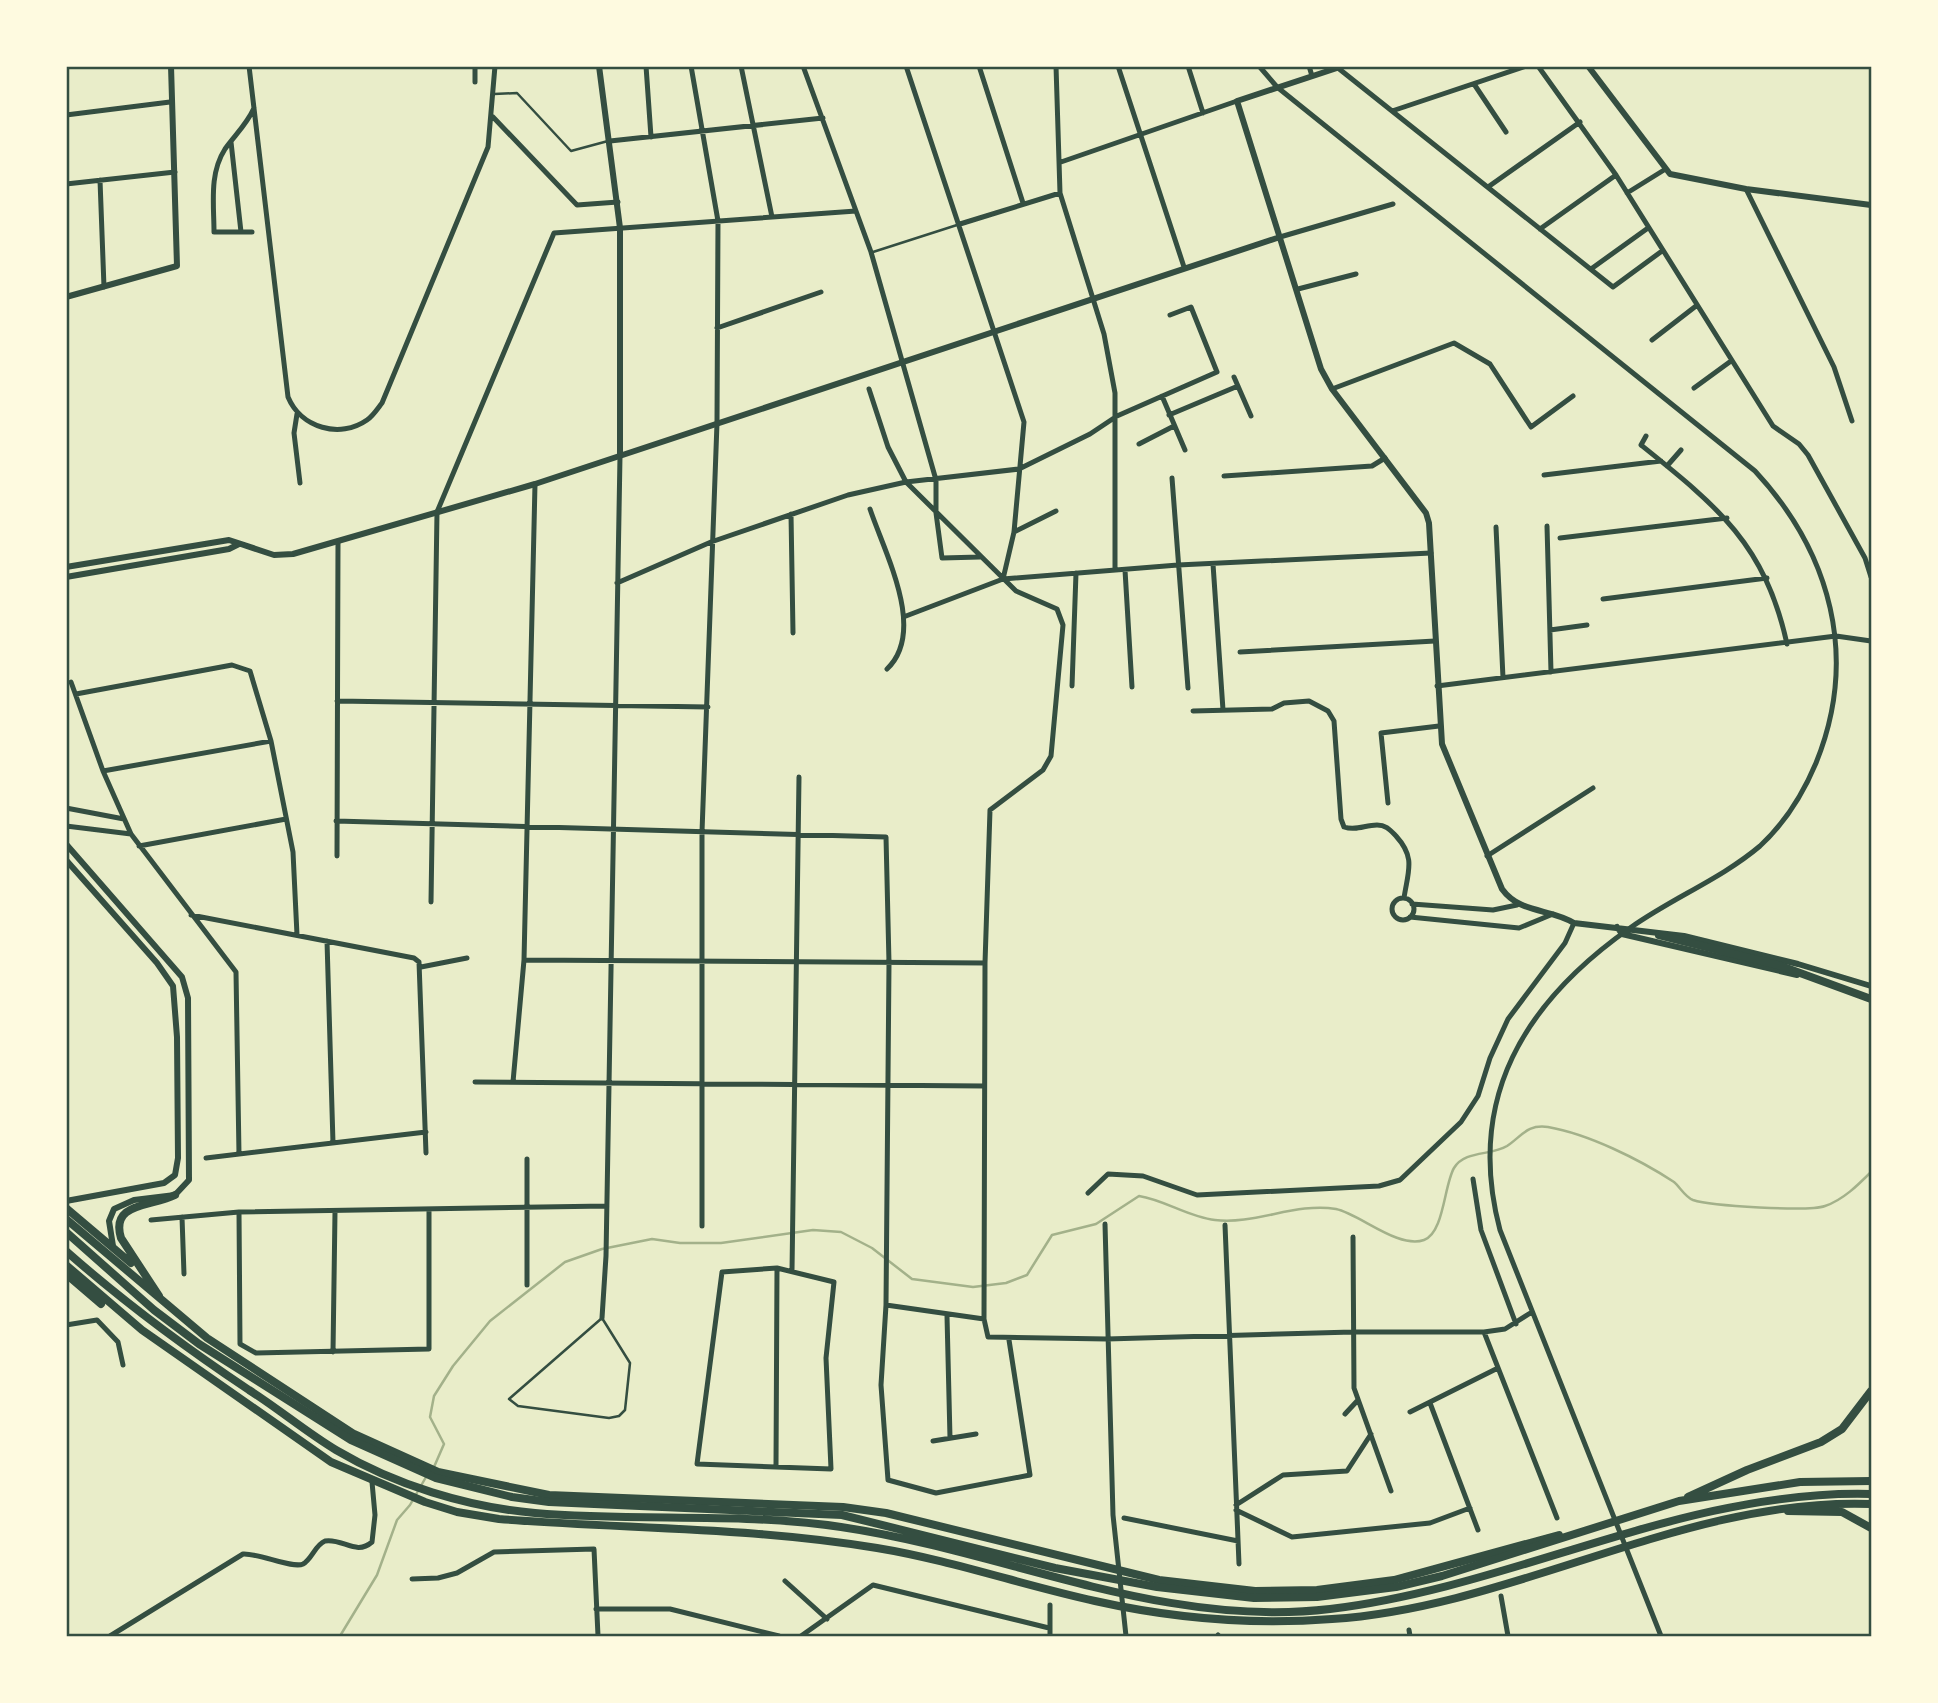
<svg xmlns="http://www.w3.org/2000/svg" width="1938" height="1703" font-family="'Zilla Slab',serif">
<rect width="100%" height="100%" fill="#e9edc9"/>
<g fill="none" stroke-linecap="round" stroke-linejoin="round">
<!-- stream -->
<path stroke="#a3b18a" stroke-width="2.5" d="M434 1467 444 1444 430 1417 434 1396 453 1366 490 1321 565 1262 602 1249 652 1239 680 1243H721L813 1230 841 1232 872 1248 912 1279 973 1287 1006 1283 1027 1275 1052 1235 1096 1224 1139 1196C1165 1200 1188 1217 1215 1220 1255 1225 1296 1202 1336 1209 1360 1214 1398 1249 1424 1240 1444 1233 1444 1185 1454 1168 1465 1150 1491 1156 1507 1146 1522 1136 1527 1124 1548 1127 1588 1134 1639 1159 1674 1182 1680 1187 1685 1197 1693 1200 1711 1206 1808 1212 1825 1206 1843 1200 1858 1185 1871 1172
M340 1636 377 1575 397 1520 410 1505 426 1477"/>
<!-- service -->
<path stroke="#344e41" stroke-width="2.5" d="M494 94 517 93 571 151 608 141
M873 252 957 225
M602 1318 630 1363 625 1410 619 1416 609 1418 518 1406 509 1399Z"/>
<!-- minor -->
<path stroke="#344e41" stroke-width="5" d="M249 66 288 397C301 428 340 439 367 420 373 416 378 408 382 403L488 147 495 66
M475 66V82
M646 66 651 137
M691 66 718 221 717 423 702 832V1226
M741 66 772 217
M803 66 871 252 936 480V513L942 558 980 557
M906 66 1024 422 1014 532 1003 579
M979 66 1023 203
M1056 66 1060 193 1104 334 1115 393V570
M1118 66 1184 267
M1188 66 1203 113
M1259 66 1277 87 1755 471C1831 553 1859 657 1816 763 1803 794 1785 823 1760 846 1721 879 1672 898 1630 928 1525 1002 1465 1098 1500 1230L1661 1636
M1309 66 1312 76
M1538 66 1616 175 1773 426 1799 444 1808 455 1865 558 1871 577
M1338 68 1613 287 1662 251
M1474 84 1506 132
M1392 111 1526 66
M66 115 170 102
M493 117 577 205 618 202
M610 141 823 118
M231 142 241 232
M1061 162 1237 101
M100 180 104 287
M66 184 175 172
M1488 187 1580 122
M1746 189 1834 367 1852 421
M1627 193 1664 170
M960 224 1060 193
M1540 229 1616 175
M252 232H214C214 204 209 174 225 149 235 135 247 124 254 108
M1280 237 1393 204
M1591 269 1648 228
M1298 289 1356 274
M717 328 821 292
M1652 340 1696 306
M1234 377 1251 416
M1694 388 1731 361
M869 389 888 447 906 482 1016 591 1057 609 1063 625 1051 756 1043 770 990 810 985 963 984 1319 988 1337 1107 1339 1353 1332H1484L1505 1329 1532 1312
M1332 389 1454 343 1490 364 1531 427 1573 396
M1162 396 1185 450
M297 414 294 433 300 483
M1169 415 1238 386
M1646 436 1641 445C1717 506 1765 544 1787 644
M1139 444 1174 426
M1667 466 1681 450
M1544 475 1661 461
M1224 476 1372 466 1385 458
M1172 478 1188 688
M870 509C885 554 927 631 887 669
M791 514 793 633
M1547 526 1551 672
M1496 527 1503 678
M1014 532 1056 511
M1560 538 1727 518
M1213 564 1223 710
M1125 570 1132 687
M617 583 711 542 848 495 906 482 1019 469 1090 434 1117 416 1217 372 1191 307 1170 315
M1603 599 1767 578
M906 616 1003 579 1178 565 1431 553
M1550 630 1587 625
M1240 652 1435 641
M71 682 103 771 131 834 236 972 239 1154
M1072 686 1076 573
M1437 686 1836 636 1871 641
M76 694 232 665 250 671 271 741 293 852 297 935
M337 701 708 707
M1193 711 1272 709 1284 703 1309 701 1328 711 1334 721 1341 819 1344 827C1356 831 1365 825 1377 825 1386 825 1390 830 1396 836 1416 858 1408 871 1404 898
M103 771 271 741
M1388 803 1381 733 1439 726
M66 808 124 819
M336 821 886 837 889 963 886 1305 881 1385 888 1480 936 1493 1030 1475 1009 1340
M66 826 131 834
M139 846 286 819
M337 856 338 541
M1487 856 1593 788
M1392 909a11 11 0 1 1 22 0a11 11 0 1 1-22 0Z
M431 902 437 512 554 233 856 211
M1412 904 1493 910 1517 905
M191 915 414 958 419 962 426 1153
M1410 917 1519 928 1553 914
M327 941 333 1143
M524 960 985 963
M421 967 467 958
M475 1082 984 1086
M513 1082 524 960 535 484
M206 1158 426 1132
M527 1159V1285
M1473 1179 1481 1230 1516 1324
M1088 1193 1108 1174 1143 1176 1197 1195 1379 1186 1400 1180 1461 1122 1478 1096 1490 1058 1508 1019 1565 943 1574 923
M239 1212 240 1344 256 1353 429 1349V1211
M182 1217 184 1274
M151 1220 239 1212 607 1206
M1105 1224 1113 1515 1126 1636
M1225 1225 1239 1564
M1353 1237 1354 1388 1391 1491
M777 1268 834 1282 826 1358 831 1469 697 1464 722 1272Z
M792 1271 799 777
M886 1305 984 1319
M947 1316 950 1438
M602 1318 606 1256 620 456
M66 1325 97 1320 118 1342 123 1365
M1484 1332 1557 1518
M333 1352 335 1212
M1430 1403 1478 1530
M1410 1412 1498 1368
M1345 1414 1358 1400
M933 1441 976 1434
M776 1467 777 1268
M1236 1505 1283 1475 1347 1471 1371 1434
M1236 1510 1292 1537 1430 1523 1470 1508
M1124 1518 1238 1541
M412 1579 438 1578 457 1573 494 1552 594 1549 598 1636
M785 1581 827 1619
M1501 1596 1508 1636
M1050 1605V1636
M596 1609H670L779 1636
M1409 1630 1410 1636
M1218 1635 1219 1636
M110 1636 243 1554C259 1553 293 1569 303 1564 312 1559 315 1545 325 1541 343 1538 356 1556 372 1542L375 1515 372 1482
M801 1636 873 1585 1049 1628"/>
<!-- tertiary -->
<path stroke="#344e41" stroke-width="6" d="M599 66 620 228V456
M1343 66 1237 101 1321 369 1332 389 1426 513 1429 523 1442 744 1502 889C1520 914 1550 908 1574 923L1684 936 1798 964 1871 986
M1588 66 1670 174 1746 189 1871 205
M66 297 177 266 171 66
M66 567 229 540 274 555 293 554 535 484 1280 237
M66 577 229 549 239 544
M66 844 182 977 188 998 189 1180 175 1195 134 1200 114 1209 109 1221 113 1246
M66 860 157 963 173 986 177 1037 178 1158 175 1175 164 1183 66 1201
M1617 927 1622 934 1797 975"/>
<!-- primary -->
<path stroke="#344e41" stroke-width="8" d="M1659 935 1781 966 1871 999
M66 1208 131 1263
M66 1219 207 1338 354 1434 438 1472 549 1495 843 1507 886 1513 1159 1580 1255 1591 1317 1590 1394 1580 1559 1535
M66 1265 142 1330 331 1462 425 1502 457 1512 499 1519C625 1529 752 1527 877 1548 950 1560 1022 1585 1095 1601 1171 1618 1254 1625 1332 1619 1516 1607 1685 1497 1871 1504
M66 1274 101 1304
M159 1296 121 1238C110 1202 152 1207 175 1195
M1788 1511 1842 1512 1871 1528"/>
<!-- trunk -->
<path stroke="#344e41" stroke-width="8" d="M66 1232 154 1310 199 1344 351 1440 436 1478 512 1497 549 1502 842 1515 1055 1568 1157 1587 1254 1598 1317 1597 1396 1587 1442 1576 1679 1501 1800 1482 1871 1481
M66 1251C126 1304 183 1346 249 1390 279 1409 306 1432 336 1450 395 1485 467 1507 535 1513 637 1522 740 1512 841 1527 1005 1551 1162 1629 1330 1609 1514 1587 1684 1489 1871 1494
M1688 1497 1747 1470 1821 1442 1842 1429 1871 1391"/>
</g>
<!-- border -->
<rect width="1938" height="1703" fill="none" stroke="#fefae0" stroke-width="136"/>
<rect x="68" y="68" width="1802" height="1567" fill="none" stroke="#344e41" stroke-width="2.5"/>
</svg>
